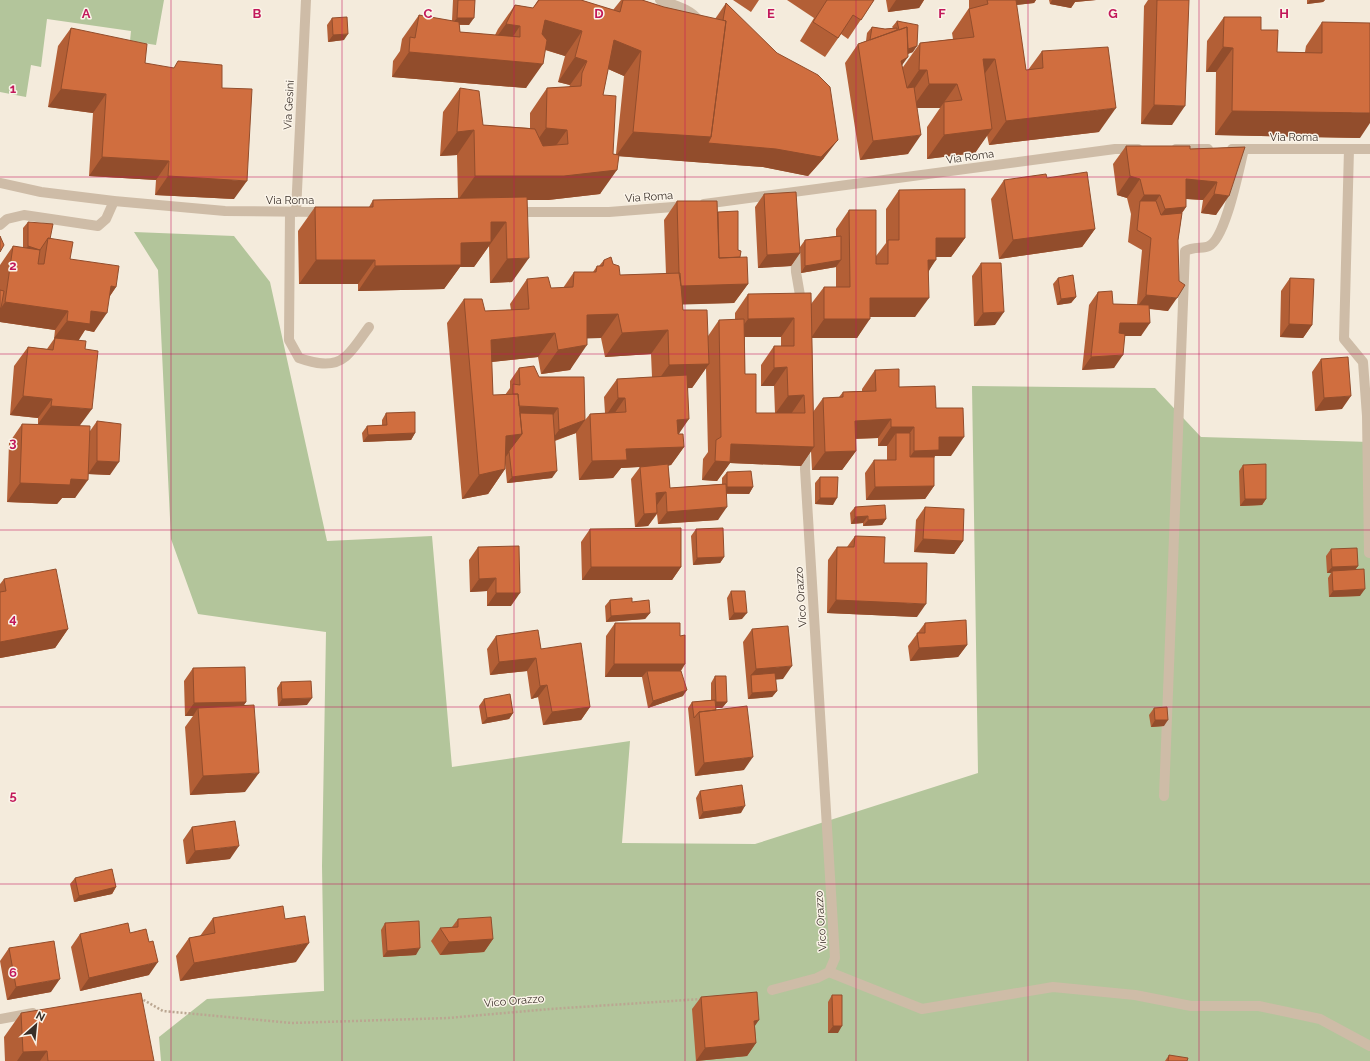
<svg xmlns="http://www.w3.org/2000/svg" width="1370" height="1061" font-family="Raleway,sans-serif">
<rect width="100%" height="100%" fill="#f4ebdc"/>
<!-- green -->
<path fill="#b3c59b" d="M0 0H164L156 45 130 41 131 31 47 19 41 67 31 65 26 97 0 92Z
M134 232 234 236 270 282 327 541 432 536 452 767 630 741 622 843 755 844 978 773 972 386 1155 388 1201 437 1370 442V1061H161L159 1037 207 999 324 991 322 866 326 632 198 614 171 539 158 270Z"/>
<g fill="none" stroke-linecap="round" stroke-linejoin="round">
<!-- path -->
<path stroke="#baa691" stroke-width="2.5" stroke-dasharray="2 2" stroke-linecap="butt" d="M140 998 163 1011 292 1023 448 1018 550 1009 702 999"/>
<!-- service -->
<path stroke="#cebca7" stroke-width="10" d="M660 0C673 5 692 9 699 21
M1349 149 1344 339 1363 362 1367 416 1369 553
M290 212 289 340 299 358C313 363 332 368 345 357 353 351 363 335 369 327
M795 246 796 272 802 307
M1164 796 1185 251C1194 246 1203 249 1209 246 1226 238 1239 168 1244 149
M829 972 922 1009 1053 987 1135 995 1191 1006H1259L1320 1019 1370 1046
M772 990 817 978 829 972 835 958 805 469V447"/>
<!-- minor -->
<path stroke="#cebca7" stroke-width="10" d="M0 225 7 219 24 215 98 226 106 219 114 201
M0 1019 33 1013"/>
<!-- tertiary -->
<path stroke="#cebca7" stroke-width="10" d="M1176 149H1208
M1232 149H1370
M0 183 41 192 114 201 225 211 324 212
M704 204 1115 149H1138
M296 212 306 0
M514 212H609L686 206"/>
</g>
<!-- wall -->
<path fill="#b35f36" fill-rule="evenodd" d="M453 0H475L469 25H459L460 32 495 35 498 29 515 5 533 8 538 0H581L613 10 621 0H642L664 7 715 19 726 3 824 158 808 176 763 167 694 162 619 156 600 194 548 200H527L512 282 490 283 489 246 474 267H460L444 289 358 291V284H299L298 231 315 207H369L373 200 458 198 457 155 440 156 443 112 460 88 483 125 530 128V113L547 88 569 87 570 85 558 82 565 56 545 50 526 88 392 77 393 61 400 51 402 39 419 15 452 21ZM608 69 624 76 616 154H613L603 95Z
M733 0H759L751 12Z
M787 0H874L848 39 841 34 825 57 800 41 814 18Z
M886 0H924L919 8 888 12Z
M969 0H1036L1034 3 1016 5 1026 70H1028L1042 51 1099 132 989 145 987 135 975 153 927 159V127L940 108H917L908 154 860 160 845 63 858 44 866 41 867 33 872 27 885 29 893 28 892 27 897 21 913 52 908 54 902 65 903 69V67L920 43 953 39 952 33 969 8Z
M1049 0H1096L1075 2 1071 8 1050 4Z
M1148 0H1189L1172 125 1141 124 1144 6Z
M1307 0H1325L1323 2 1307 4Z
M1224 17 1261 30 1277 52H1305L1306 46 1322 22 1360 138 1215 135 1216 72H1206L1207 41Z
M332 18 344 40 328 42 327 25Z
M71 28 145 63 222 88 234 199 155 195 156 180 89 176 93 113 48 107 58 46Z
M1126 146 1190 149 1245 147 1216 215 1201 213 1203 200 1186 199V207L1182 213 1168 311 1149 309 1141 336H1125L1114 368 1082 370 1089 305 1098 292 1113 304 1137 305 1142 250 1128 242 1131 214 1127 198 1117 195 1113 164Z
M1004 180 1095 229 1082 247 999 259 991 199Z
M899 190 965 238 951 257H936L929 271 915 317H870L857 338H812L813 412 823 398 839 397 843 392 862 391V389L875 370 899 387 936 408 951 456H935L934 458V486L925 499 866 500 865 473 874 460H887V446H878V438L855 439 856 451 842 470H812L811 451 801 466 730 463 717 481 702 480 703 459 708 452 706 368 692 388H688L679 434 684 447 671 465 668 466 670 488 722 484V478L727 472 753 487 749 494H727L718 520 658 524 657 514 648 526 635 527 631 479 640 467 621 468 613 478 579 480 576 433 555 441 552 478 507 483 505 463V469L488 494 462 499 447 323 464 299 485 311 511 310 510 304 527 279 551 288H563L574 272H593L597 266H599L604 260 613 264 620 275 666 274 664 220 677 201 718 212 738 250 748 284 734 303 682 304 683 310 708 336 719 320H735V313L748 294 811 304 824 287H836V267L801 273 800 247 805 240 836 236V229L849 210 876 256 886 243V209ZM745 337H781V346H774L761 365V386H774L775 413H756L745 374ZM587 338H601L605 357 651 354 652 377 617 379 604 397 605 413 590 414 585 420 539 377 519 368 510 381V388L505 395H493L491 362 538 357 541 374 570 370Z
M764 194 800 253 791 266 758 268 755 207Z
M28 222 50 239 70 259 116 287 110 296 94 332 85 330 78 340 80 426 90 431 97 421 110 475 88 474 75 498H62L57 504 7 502 9 443 22 424H38V418L10 415 14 366 28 347 47 349 54 339 55 330 0 322V265L13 246 23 248V228Z
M981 263 995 325 974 326 972 276Z
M1058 278 1076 297 1071 303 1057 305 1053 284Z
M1290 278 1312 325 1303 338 1280 337 1281 291Z
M1321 359 1342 409 1315 411 1312 372Z
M386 413 415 433 411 440 363 442 362 433 367 426 382 425V420Z
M1243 465 1266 499 1262 505 1240 506 1239 471Z
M820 477 833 505 815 504V483Z
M855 507 886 519 882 525 863 526V523L851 524 850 513Z
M925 507 963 541 954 554 914 552 916 520Z
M590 529 681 567 672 580H582L581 542Z
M696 529 724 557 720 563 693 565 691 536Z
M855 536 917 617 827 613 828 560 837 547H847Z
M478 547 511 606H487V591L470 592 469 560Z
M1331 549 1358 566 1355 570 1360 596 1329 597 1328 578 1331 573H1327L1326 556Z
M4 579 68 629 55 648 0 658V584Z
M731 591 742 619 729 620 727 598Z
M610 600 632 602 650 613 645 619 606 622 605 606Z
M615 623 680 636 685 664 681 671 683 696 648 708 642 677H605L606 636Z
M925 623 967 645 958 657 910 661 908 646Z
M752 629 783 679H775L777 691 772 697 748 699 743 642Z
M496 636 541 649 590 707 581 720 543 725 538 697 531 699 527 671 490 675 487 649Z
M193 668 246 702 244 705 245 792 190 795 185 727 193 716H185L184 681Z
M715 676 727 702 722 708H716V710L744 770 695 776 688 708 692 702 711 700V683Z
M281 682 307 705 278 706 277 688Z
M484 699 513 713 509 719 482 724 479 706Z
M1154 708 1164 726 1151 727 1149 715Z
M700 791 741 813 699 819 696 798Z
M192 827 230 859 186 864 183 840Z
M75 878 116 887 112 894 74 902 70 884Z
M213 918 285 919 296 962 180 981 176 956 189 938 200 936Z
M458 919 493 939 484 952 440 955 431 941 440 928 452 927Z
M385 923 416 955 383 957 381 930Z
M130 933 149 975 80 991 71 947 80 934Z
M9 948 51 992 7 1000 0 961Z
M832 995 838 1033H828V1002Z
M701 997 755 1026 756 1043 747 1056 696 1061 692 1009Z
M21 1013 154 1061H5L4 1037Z
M1169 1055 1187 1061H1165Z"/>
<!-- shaded-wall -->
<path fill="#924d2c" d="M896 0H924L919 8 888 12Z
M1001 0H1036L1034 3 996 7Z
M1052 0H1096L1075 2 1071 8 1050 4Z
M1310 0H1325L1323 2 1307 4Z
M457 18H474L469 25 452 24Z
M545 20 582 31 565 56 528 44Z
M506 24 520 26 503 51 489 48Z
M348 34 344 40 328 42 333 35Z
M614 40 641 51 624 76 597 64Z
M917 46 913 52 898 57 903 50Z
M1223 47 1233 48 1216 72H1206Z
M409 52 543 64 526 88 392 77Z
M575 57 587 61 570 85 558 82Z
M908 57 895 75 901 61Z
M983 59H995L978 83Z
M919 70H927L910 95H902Z
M929 84H957L940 108H912Z
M61 89 106 94 93 113 48 107Z
M1154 105 1185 106 1172 125 1141 124Z
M1116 108 1099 132 989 145 1006 121Z
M1232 111 1370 113V123L1360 138 1215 135Z
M546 128 567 130 550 154 529 152Z
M992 129 975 153 927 159 944 135Z
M474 130 457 155 440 156 457 132Z
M633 132 838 140 824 158 808 176 763 167 694 162 616 156Z
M921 135 908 154 860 160 873 141Z
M102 157 169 161 156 180 89 176Z
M617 170 600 194 548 200H458L475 176Z
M168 176 247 181 234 199 155 195Z
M1130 176 1140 179 1127 198 1117 195Z
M1186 179 1217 182 1203 200 1172 198Z
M1214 194 1229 196 1216 215 1201 213Z
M1144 195H1160L1147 214 1140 201Z
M1186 207 1173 226 1152 228 1165 209Z
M491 222H506L474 267H460L444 289 358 291 375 266 461 243Z
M1095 229 1082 247 999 259 1013 240Z
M936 238H965L951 257H923Z
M28 246 40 250 36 256 23 252Z
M800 253 791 266 758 268 767 255Z
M529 258 512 282 490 283 507 259Z
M316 260H375L358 284H299Z
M841 260 836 267 801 273 805 266Z
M928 260H936L923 279Z
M748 284 734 303 667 305 680 286Z
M111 286 116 287 103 306Z
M1146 295 1177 298 1168 311 1137 307Z
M1076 297 1071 303 1057 305 1061 299Z
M870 298H929L915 317H857Z
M5 302 68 311 55 330 0 322V308H1Z
M91 311 107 313 94 332 85 330 77 343 54 338 67 321Z
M1004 312 995 325 974 326 983 313Z
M618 314 601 338 570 339 587 315Z
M794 318 781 337H735L748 319Z
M824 319H870L857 338H811Z
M1120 323H1150L1141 336H1111Z
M1289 324 1312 325 1303 338 1280 337Z
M668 330 651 354 605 357 622 333Z
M555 333 538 357 474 364 491 340Z
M587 345 570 370 541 374 558 350Z
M1123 355 1114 368 1082 370 1091 357Z
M709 364 692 388 652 389 669 365Z
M787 367 774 386H761L774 368Z
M804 395 791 414H775L788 396Z
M23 396 52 399 38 418 10 415Z
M1351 396 1342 409 1315 411 1324 398Z
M618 398H625L612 417H605Z
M51 406 92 409 78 428 38 424Z
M514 406 558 408 549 421 506 417Z
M689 419 676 438 677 420Z
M891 419 878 438 842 439 855 421Z
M585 420 576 433 550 442 559 430Z
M891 427H914L901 446 896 433 887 446H878Z
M415 433 411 440 363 442 368 435Z
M522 434 505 458 506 436Z
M939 437H964L951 456H935L926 469 901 470 914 451Z
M731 444 814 447 801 466 730 463 717 481 702 480 715 461Z
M684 447 671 465 621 468 613 478 579 480 592 461 626 449Z
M856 451 842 470H812L825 452Z
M97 461 119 462 110 475 88 474Z
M505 469 488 494 462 499 479 475Z
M557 471 552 478 507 483 512 477Z
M71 479 88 480 75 498H62L57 504 7 502 20 483Z
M934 486 925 499 866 500 875 487Z
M727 487H753L749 494 723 493Z
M666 492 657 505 656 493Z
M820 498H837L833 505 815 504Z
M1245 499H1266L1262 505 1240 506Z
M727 507 718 520 658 524 667 512Z
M657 513 648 526 635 527 644 514Z
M868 516 863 523 851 524 855 517Z
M886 519 882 525 863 526 868 520Z
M923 539 963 541 954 554 914 552Z
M724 557 720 563 693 565 697 558Z
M1358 566 1353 572 1332 571 1331 573H1327L1332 567Z
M591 567H681L672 580H582Z
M496 578 487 591 470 592 479 579Z
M1365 589 1360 596 1329 597 1333 591Z
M496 593H520L511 606H487Z
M836 600 926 604 917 617 827 613Z
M650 613 645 619 606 622 611 616Z
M734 613H747L742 619 729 620Z
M68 629 55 648 0 658V642Z
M967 645 958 657 910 661 919 648Z
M536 658 527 671 490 675 499 662Z
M614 664H685L676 677 647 671 642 677H605Z
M792 666 783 679 752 682 751 675 756 669Z
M547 685 538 697 531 699 540 686Z
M687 690 683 696 648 708 653 701Z
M777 691 772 697 748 699 752 693Z
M312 698 307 705 278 706 282 699Z
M246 702 237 715 198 708 193 716H185L194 703Z
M716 702H727L722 708H712Z
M590 707 581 720 543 725 552 712Z
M513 713 509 719 482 724 487 718Z
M1155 720H1168L1164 726 1151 727Z
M753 757 744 770 695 776 704 763Z
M259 773 245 792 190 795 203 776Z
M745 806 741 813 699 819 703 812Z
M239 846 230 859 186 864 195 851Z
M116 887 112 894 74 902 79 896Z
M493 939 484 952 440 955 449 942Z
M309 943 296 962 180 981 194 963Z
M420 948 416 955 383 957 387 951Z
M158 962 149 975 80 991 89 978Z
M60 979 51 992 7 1000 16 987Z
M759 1020 750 1033 754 1021Z
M833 1026H842L838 1033H828Z
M756 1043 747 1056 696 1061 705 1048Z
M47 1051 40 1061H17L23 1052Z"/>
<!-- building -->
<path fill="#d06e3f" stroke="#924d2c" d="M458 0H475L474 18H457Z
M539 0H581L620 12 623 0H642L664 7 726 21 711 137 633 132 641 51 614 40 603 95 616 96 613 154 619 155 617 170 564 176H475L474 130 457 132 460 88 479 91 483 125 535 129 543 146 568 144 567 130 546 128 547 88 581 86 582 73 587 61 575 57 582 31 545 20 542 34 547 40 543 64 409 52 410 37 415 38 419 15 459 22 460 32 520 37V26L506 24 515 5 533 8Z
M827 0H874L861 20 853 15 838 38 813 22Z
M987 0H1016L1026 70 1043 68 1042 51 1108 47 1116 108 1006 121 995 59H983L992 129 944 135V102L962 100 957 84H929L927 70H919L920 43 974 37 969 9 988 4Z
M1157 0H1189L1185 106 1154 105Z
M726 3 777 53 818 75 830 87 838 140 821 157 776 149 708 143 711 137 726 21 723 20Z
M347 17 348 34 333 35 332 18Z
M1224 17H1261V30H1278L1277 52 1322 53V22L1370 23V113L1232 111 1233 48 1223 47Z
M897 21 918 25 917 46 908 49 907 27 899 30Z
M872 27 885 29 897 28V30L870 40Z
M907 27 908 57 901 61 907 88 914 87 921 135 873 141 858 44Z
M71 28 147 44 145 63 174 68 178 61 222 65V88L252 89 247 181 168 176 169 161 102 157 106 94 61 89Z
M1126 146H1190V149L1245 147 1229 196 1214 194 1217 182 1186 179V207L1165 209 1160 195H1144L1140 179 1130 176Z
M1087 172 1095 229 1013 240 1004 180 1046 174 1047 178Z
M965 189V238H936V260H928L929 298H870V319H824V287H850L849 210H876V264H888V240H899V190Z
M796 192 800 253 767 255 764 194Z
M527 197 529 258 507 259 506 222H491V242L461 243V265L375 266V260H316L315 207H373V200Z
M677 201H717L719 258 747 257 748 284 681 286 679 273Z
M1140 201H1156L1161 215 1182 213 1178 240 1179 281 1185 285 1177 298 1146 295 1151 238 1137 230Z
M738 211V250L741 251 740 257 719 258 718 212Z
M28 222 53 224 50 239 48 238 40 250 28 246Z
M0 236 4 245 0 252Z
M841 236V260L805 266V240Z
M48 238 73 242 70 259 119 266 116 287 111 286 107 313 91 311 90 324 67 321 68 311 5 302 13 246 40 250 38 264H44Z
M611 257 613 264 619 266 620 275 680 273 683 310H707L709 364 669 365 668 330 622 333 618 314 587 315V345L558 350 555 333 491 340 493 395 518 394 522 434 506 436 505 469 479 475 464 299H482L485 311 529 309 527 279 548 277 551 288 573 287 574 272H596L597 266H603L604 260Z
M981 263H1001L1004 312 983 313Z
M1073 275 1076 297 1061 299 1058 278Z
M1290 278 1314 279 1312 325 1289 324Z
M0 290 4 291 1 308H0Z
M1112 291 1113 304 1149 305 1150 323H1120L1119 333 1125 334 1123 355 1091 357 1098 292Z
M811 293 814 447 731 444 730 462 715 461 716 440 721 437 719 320 744 319 745 374H756V413H805L804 395 788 396 787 367 774 368V346H794V318L748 319V294Z
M55 338 86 341 85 349 98 351 92 409 51 406 52 399 23 396 28 347 53 350Z
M1348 357 1351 396 1324 398 1321 359Z
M534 366 539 377H584L585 420 559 430 558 408 519 406 518 394H513V384L520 385 519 368Z
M899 369V387L935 386 936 408H963L964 437H939V450L914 451V427H891V419L855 421 856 451 825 452 823 398 843 397V392L876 391 875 370Z
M687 375 689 419 677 420 678 434H683L684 447 626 449 627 460 592 461 590 414 626 412 625 398H618L617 379Z
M415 412V433L368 435 367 426 387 425 386 413Z
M520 413 553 414 557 471 512 477 509 451 522 434Z
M97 421 121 424 119 462 97 461Z
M22 424 90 426 88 480 71 479 70 485 20 483Z
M896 433H910V457H934V486L875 487 874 460H896Z
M668 464 670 488 726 484 727 507 667 512 666 492 656 493 657 513 644 514 640 467Z
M1266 464V499H1245L1243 465Z
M751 471 753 487H727V472Z
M820 477H838L837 498H820Z
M885 505 886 519 868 520V516L855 517V507Z
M925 507 964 509 963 541 923 539Z
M681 528V567H591L590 529Z
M723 528 724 557 697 558 696 529Z
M855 536 885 537 884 563H927L926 604 836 600 837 547H854Z
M519 546 520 593H496V578L479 579 478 547Z
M1357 548 1358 566 1332 567 1331 549Z
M56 569 68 629 0 642V592L6 591 4 579Z
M1364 569 1365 589 1333 591 1332 571Z
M731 591H745L747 613H734Z
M632 598V602L649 600 650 613 611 616 610 600Z
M966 620 967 645 919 648 917 633H925V623Z
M615 623H680V636L685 635V664H614Z
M788 626 792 666 756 669 752 629Z
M538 630 541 649 581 643 590 707 552 712 547 685 540 686 536 658 499 662 496 636Z
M245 667 246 702 194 703 193 668Z
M647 671H681L687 690 653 701Z
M775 673 777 691 752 693 751 675Z
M715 676H726L727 702H716Z
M311 681 312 698 282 699 281 682Z
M510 694 513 713 487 718 484 699Z
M715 700 716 710 699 712 694 718 692 702Z
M254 705 259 773 203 776 198 708Z
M747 706 753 757 704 763 699 712Z
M1167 707 1168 720H1155L1154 708Z
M742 785 745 806 703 812 700 791Z
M235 821 239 846 195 851 192 827Z
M112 869 116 887 79 896 75 878Z
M283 906 285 919 305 916 309 943 194 963 189 938 215 933 213 918Z
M491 917 493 939 449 942 440 928 458 927V919Z
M419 921 420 948 387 951 385 923Z
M128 923 130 933 146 929 149 942 153 941 158 962 89 978 80 934Z
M54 941 60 979 16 987 9 948Z
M757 992 759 1020 754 1021 756 1043 705 1048 701 997Z
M141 993 154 1061H48L47 1051 23 1052 21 1013Z
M832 995H842V1026H833Z
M1169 1055 1188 1058 1187 1061H1168Z"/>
<!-- grid -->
<path fill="none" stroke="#c2185b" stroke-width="1" stroke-opacity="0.55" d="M171 0V1061M342 0V1061M514 0V1061M685 0V1061M856 0V1061M1028 0V1061M1199 0V1061M0 177H1370M0 354H1370M0 530H1370M0 707H1370M0 884H1370"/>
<g text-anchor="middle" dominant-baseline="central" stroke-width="3" stroke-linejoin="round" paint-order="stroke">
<!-- street labels -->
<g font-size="11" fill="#392f28" stroke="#fbf4e9">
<text transform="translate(289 105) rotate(-87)">Via Gesini</text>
<text x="1294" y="137">Via Roma</text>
<text transform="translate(970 157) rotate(-8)">Via Roma</text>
<text transform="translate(649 197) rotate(-4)">Via Roma</text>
<text x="290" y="200">Via Roma</text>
<text transform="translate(801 597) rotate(-94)">Vico Orazzo</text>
<text transform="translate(821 921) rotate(-94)">Vico Orazzo</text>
<text transform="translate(514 1001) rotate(-5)">Vico Orazzo</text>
</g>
</g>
<g font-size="13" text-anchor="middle" font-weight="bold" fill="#c2185b" stroke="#fbf4e9" stroke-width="3" stroke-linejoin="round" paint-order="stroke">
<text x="86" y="18">A</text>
<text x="257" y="18">B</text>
<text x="428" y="18">C</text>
<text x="599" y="18">D</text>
<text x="771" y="18">E</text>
<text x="942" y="18">F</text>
<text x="1113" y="18">G</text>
<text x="1284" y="18">H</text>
<text x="13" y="93">1</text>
<text x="13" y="270">2</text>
<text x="13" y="447">3</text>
<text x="13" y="623">4</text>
<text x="13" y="800">5</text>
<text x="13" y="977">6</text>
</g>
<!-- north arrow -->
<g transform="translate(36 1025) rotate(27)" stroke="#fbf4e9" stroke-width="3" paint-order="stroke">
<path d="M0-3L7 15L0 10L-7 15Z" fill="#392f28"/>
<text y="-6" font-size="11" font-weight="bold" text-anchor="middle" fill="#392f28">N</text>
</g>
</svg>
